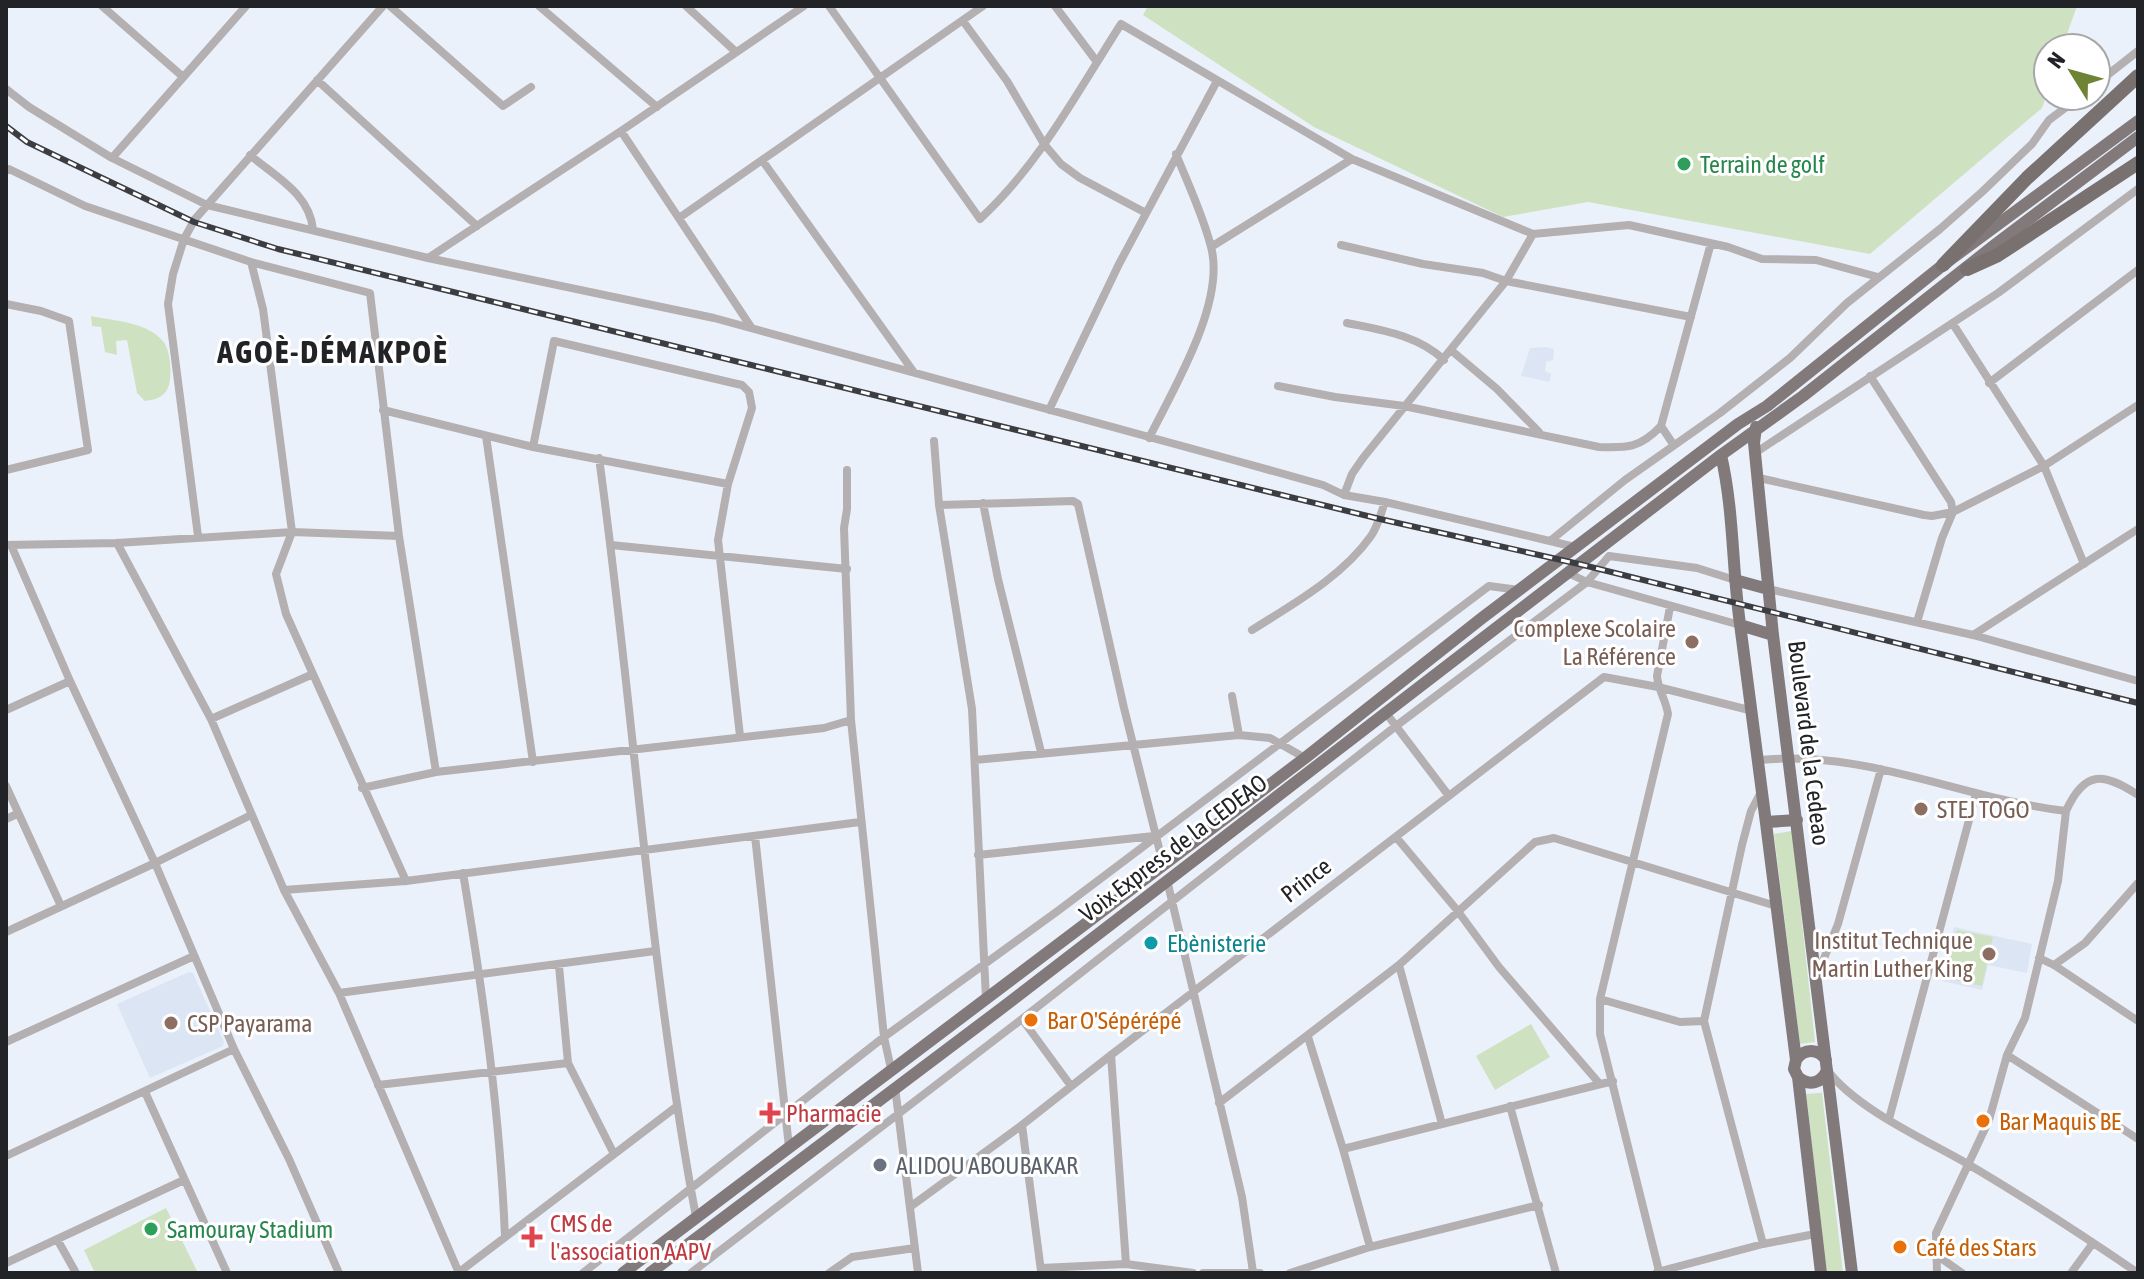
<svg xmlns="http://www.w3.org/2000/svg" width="2144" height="1279" font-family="'Asap Condensed',sans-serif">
<rect width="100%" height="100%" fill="#ebf1fa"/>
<!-- built -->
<path fill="#dce5f4" d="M1545 347 1554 349 1553 360 1546 362 1545 371 1551 374 1550 382 1521 376 1530 348Z
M1954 927 2032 944 2027 973 1988 965 1982 990 1942 981Z
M189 972 193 973 224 1042 223 1046 150 1078 117 1004Z"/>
<!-- green -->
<path fill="#cee1c1" d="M1148 6H2077L2062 48H2048V90L2042 108 1870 254 1588 202 1503 217 1314 127 1143 15Z
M91 316C114 321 147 322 163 341 171 351 173 379 167 390 162 398 153 400 145 401L137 393 127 340 116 341 117 355 105 352 101 327 92 326Z
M1792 831 1815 1042 1800 1044 1774 834Z
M1957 930 1993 937 1982 986 1946 978Z
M1531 1024 1550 1057 1495 1090 1476 1056Z
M1819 1093H1822L1843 1273H1827L1806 1094Z
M166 1208 198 1273H95L84 1250Z"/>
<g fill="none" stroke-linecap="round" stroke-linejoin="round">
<!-- minor -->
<path stroke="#b4afb0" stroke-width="8" d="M102 6 182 76
M390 6 503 106 531 87
M539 6 657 107
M686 6 736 52
M829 6 980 219C1039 165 1078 91 1121 24L1352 159 1533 234 1629 225 1728 247 1762 259 1816 260 1878 277
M1055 6 1097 62
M963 21 1007 81 1044 144 1061 164 1080 178 1146 213
M317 80 477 226
M2096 84 2138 51
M6 89 29 107 112 158 207 205 428 258 714 318 1237 461 1323 485 1344 495 1385 502 1575 547
M621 131 751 327
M250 155C276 177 310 194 313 230
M112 158 246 6
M762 160 913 371
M6 171 9 169 85 206 251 262 370 293 399 536 436 772
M679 218 983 6
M1341 245 1423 264 1483 273 1506 281 1691 317
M1211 247 1352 159
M428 258 621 131 804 6
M251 262 263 309 292 532 276 574 286 614 406 881
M6 304 41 311 69 321 88 450 6 470
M1347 323C1381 330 1418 335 1444 360
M1953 324 2044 466 2084 564
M1452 351 1497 389 1539 432
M1870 376 1951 502 1953 512 1942 538 1917 622
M1989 383 2138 270
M1278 386 1335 397 1404 406 1599 447C1628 448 1640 448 1661 426
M383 410 533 447 728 484
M1049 410 1119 264 1217 81
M486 436 533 762
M1149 438C1174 388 1226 302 1211 247 1203 215 1188 184 1176 154
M934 441 939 505 972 709 986 999
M1673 444 1661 426 1711 243
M533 447 554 341 733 383 742 385 749 392 752 408 728 484 718 540 740 736
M1755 453 1998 293 2138 189
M599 458C634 711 649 965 696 1217
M847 470V509L844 528 851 720 884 1037 891 1069
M1759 478 1924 515 1932 516 1953 512 2044 466 2138 405
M1344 495 1352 474 1363 458 1506 281 1533 234
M983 503 998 579 1041 752
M939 505 1073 501 1078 504 1124 708 1163 864
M198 536 168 304 173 274 184 239 195 219 383 6
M1550 541 1625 480 1720 413 1790 358 1847 303 1940 229 1982 192 2032 144 2049 120 2081 96
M117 543 211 719 284 890 339 993 459 1273
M7 545 117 543 292 532 399 536
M11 545 70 681 155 863 234 1049 289 1159 339 1273
M611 545 847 569
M1568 573 1587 582 1740 625
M1768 589 1973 635 2138 681
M1252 630C1293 604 1342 577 1371 536 1378 526 1381 513 1385 502
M1973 635 2138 529
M1232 696 1239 735
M6 710 70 681
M1386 713 1449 796
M211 719 313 674
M975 760 1239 735 1270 738 1305 758
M1760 760C1864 749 1964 799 2066 811 2085 769 2104 773 2138 795
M6 786 61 906
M362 788 436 772 824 728 851 720
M1761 792 1751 811 1742 845 1704 1021 1763 1244
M6 819 17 814
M755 836 789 1147
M1396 837 1457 910 1499 967 1599 1083
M978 855 1154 836
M463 873C483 993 500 1115 505 1237
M1167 880 1242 1197 1253 1272
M284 890 406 881 860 822
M6 932 155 863 251 815
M2039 958 2054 965 2138 1021
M1399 965 1442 1124
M2054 965 2085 943 2138 883
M559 966 568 1063
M1816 978 1838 924 1881 769
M339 993 655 951
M1600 999 1680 1022 1704 1021
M1022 1019 1071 1086
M1308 1037 1343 1149 1370 1247
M6 1042 194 956
M1111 1055 1126 1264
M2007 1055 2138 1139
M1828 1071C1857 1109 1924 1139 1966 1163 2024 1197 2082 1235 2138 1273
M378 1085 568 1063 614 1154
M895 1087 918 1273
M145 1092 227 1273
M1219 1103 1399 965 1535 842 1554 838 1776 906
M1510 1106 1556 1273
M1889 1119 1976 794
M1022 1125 1041 1271
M1343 1149 1613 1081
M6 1156 234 1049
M910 1207 1022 1125 1111 1055 1604 677 1658 687 1753 711
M57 1239 76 1273
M1935 1254 1962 1273
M6 1263 184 1180
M1041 1268 1126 1264 1193 1273
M1659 1271 1600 1034V999L1668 714C1666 700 1658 690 1657 676L1670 607
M1657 1272 1763 1244 1815 1234
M458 1273 676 1107
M583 1273 884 1037 1059 910 1489 586 1519 590
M691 1273 1022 1019 1396 726 1587 582 1609 556 1697 568 1735 580
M829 1273 852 1257 915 1248
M1203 1273H1260
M1290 1273 1370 1247 1539 1205
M1937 1273 1936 1233 1989 1120 2007 1055 2025 1018 2058 881 2066 811
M2071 1273 2093 1243"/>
<!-- primary -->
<path stroke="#82797a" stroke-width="12" d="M1756 427 1754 443 1773 635 1852 1273
M1721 455C1734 511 1732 568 1740 624 1760 769 1777 915 1796 1060L1794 1069 1798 1077 1821 1273
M1735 580 1768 589
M1740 625 1773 635
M1767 822 1797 820
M1796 1060C1804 1048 1818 1048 1826 1060
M1798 1077C1809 1087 1822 1083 1827 1070
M623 1273 1305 758 1482 618 1738 424 1767 406 1943 265 2138 121
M650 1273 1002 1008 1721 455 1803 396 1996 244 2138 137"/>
<!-- trunk -->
<path stroke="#797070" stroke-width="14" d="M1943 265 2027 178 2138 76
M1967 269 1998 255 2138 163"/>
<defs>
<path id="rail" d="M6 126 27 142 194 222 278 249 1380 519 1579 564 2138 703"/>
</defs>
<!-- rail casing -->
<use href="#rail" stroke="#3c3d42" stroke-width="6"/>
<!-- rail -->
<use href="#rail" stroke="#fff" stroke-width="3" stroke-dasharray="9" stroke-linecap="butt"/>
</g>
<!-- markers -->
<g fill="#2e9e5b" stroke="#fff" stroke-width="3">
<circle cx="1684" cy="164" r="8"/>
<circle cx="151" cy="1229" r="8"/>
</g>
<g fill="#8d6e63" stroke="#fff" stroke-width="3">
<circle cx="1692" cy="642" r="8"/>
<circle cx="1921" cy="809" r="8"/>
<circle cx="1989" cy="954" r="8"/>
<circle cx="171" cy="1023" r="8"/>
</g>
<circle fill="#0f9aa8" stroke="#fff" stroke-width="3" cx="1151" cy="943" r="8"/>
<g fill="#e8710a" stroke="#fff" stroke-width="3">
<circle cx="1031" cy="1020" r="8"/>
<circle cx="1983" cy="1121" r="8"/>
<circle cx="1900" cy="1247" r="8"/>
</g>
<g fill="#e0444e" stroke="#fff" stroke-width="3">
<path d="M766 1101h8v8h8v8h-8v8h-8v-8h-8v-8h8z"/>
<path d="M528 1225h8v8h8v8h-8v8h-8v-8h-8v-8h8z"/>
</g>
<circle fill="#6b7280" stroke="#fff" stroke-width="3" cx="880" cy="1165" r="8"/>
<g text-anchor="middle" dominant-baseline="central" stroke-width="6" stroke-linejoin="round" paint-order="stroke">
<!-- leisure labels -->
<g font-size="24" fill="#27864d" stroke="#fff" text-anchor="start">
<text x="1700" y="164">Terrain de golf</text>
<text x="167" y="1229">Samouray Stadium</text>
</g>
<!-- education labels -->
<g font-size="24" fill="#785e54" stroke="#fff" text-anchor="end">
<text x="1676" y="628">Complexe Scolaire<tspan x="1676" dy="28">La Référence</tspan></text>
<text x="1937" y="809" text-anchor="start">STEJ TOGO</text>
<text x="1973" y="940">Institut Technique<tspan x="1973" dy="28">Martin Luther King</tspan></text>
<text x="187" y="1023" text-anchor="start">CSP Payarama</text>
</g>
<!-- street labels -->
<g font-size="24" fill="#222327" stroke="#fff">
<text transform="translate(1809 743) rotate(83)">Boulevard de la Cedeao</text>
<text transform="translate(1173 848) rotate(-37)">Voix Express de la CEDEAO</text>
<text transform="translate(1306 880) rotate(-38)">Prince</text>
</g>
<!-- culture labels -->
<g font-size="24" fill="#0d838f" stroke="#fff" text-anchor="start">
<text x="1167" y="943">Ebènisterie</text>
</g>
<!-- food labels -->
<g font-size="24" fill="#c56008" stroke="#fff" text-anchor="start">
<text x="1047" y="1020">Bar O'Sépérépé</text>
<text x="1999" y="1121">Bar Maquis BE</text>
<text x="1916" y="1247">Café des Stars</text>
</g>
<!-- health labels -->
<g font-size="24" fill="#be3a42" stroke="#fff" text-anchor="start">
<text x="786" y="1113">Pharmacie</text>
<text x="550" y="1223">CMS de<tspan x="550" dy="28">l'association AAPV</tspan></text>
</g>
<!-- worship labels -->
<g font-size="24" fill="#5b616d" stroke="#fff" text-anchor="start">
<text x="896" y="1165">ALIDOU ABOUBAKAR</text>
</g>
<!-- district labels -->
<g font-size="32" font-weight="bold" letter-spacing="2" fill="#222327" stroke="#fff">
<text x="333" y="351">AGOÈ-DÉMAKPOÈ</text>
</g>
</g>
<!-- border -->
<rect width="2144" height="1279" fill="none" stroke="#222327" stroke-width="16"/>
<!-- north arrow -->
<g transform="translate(2072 72) rotate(307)"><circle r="38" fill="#ffffff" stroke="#a7a7a9" stroke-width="2"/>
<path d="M0-6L14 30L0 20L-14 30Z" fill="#6e8334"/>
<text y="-12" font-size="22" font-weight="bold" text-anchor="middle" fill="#222327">N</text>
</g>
</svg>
